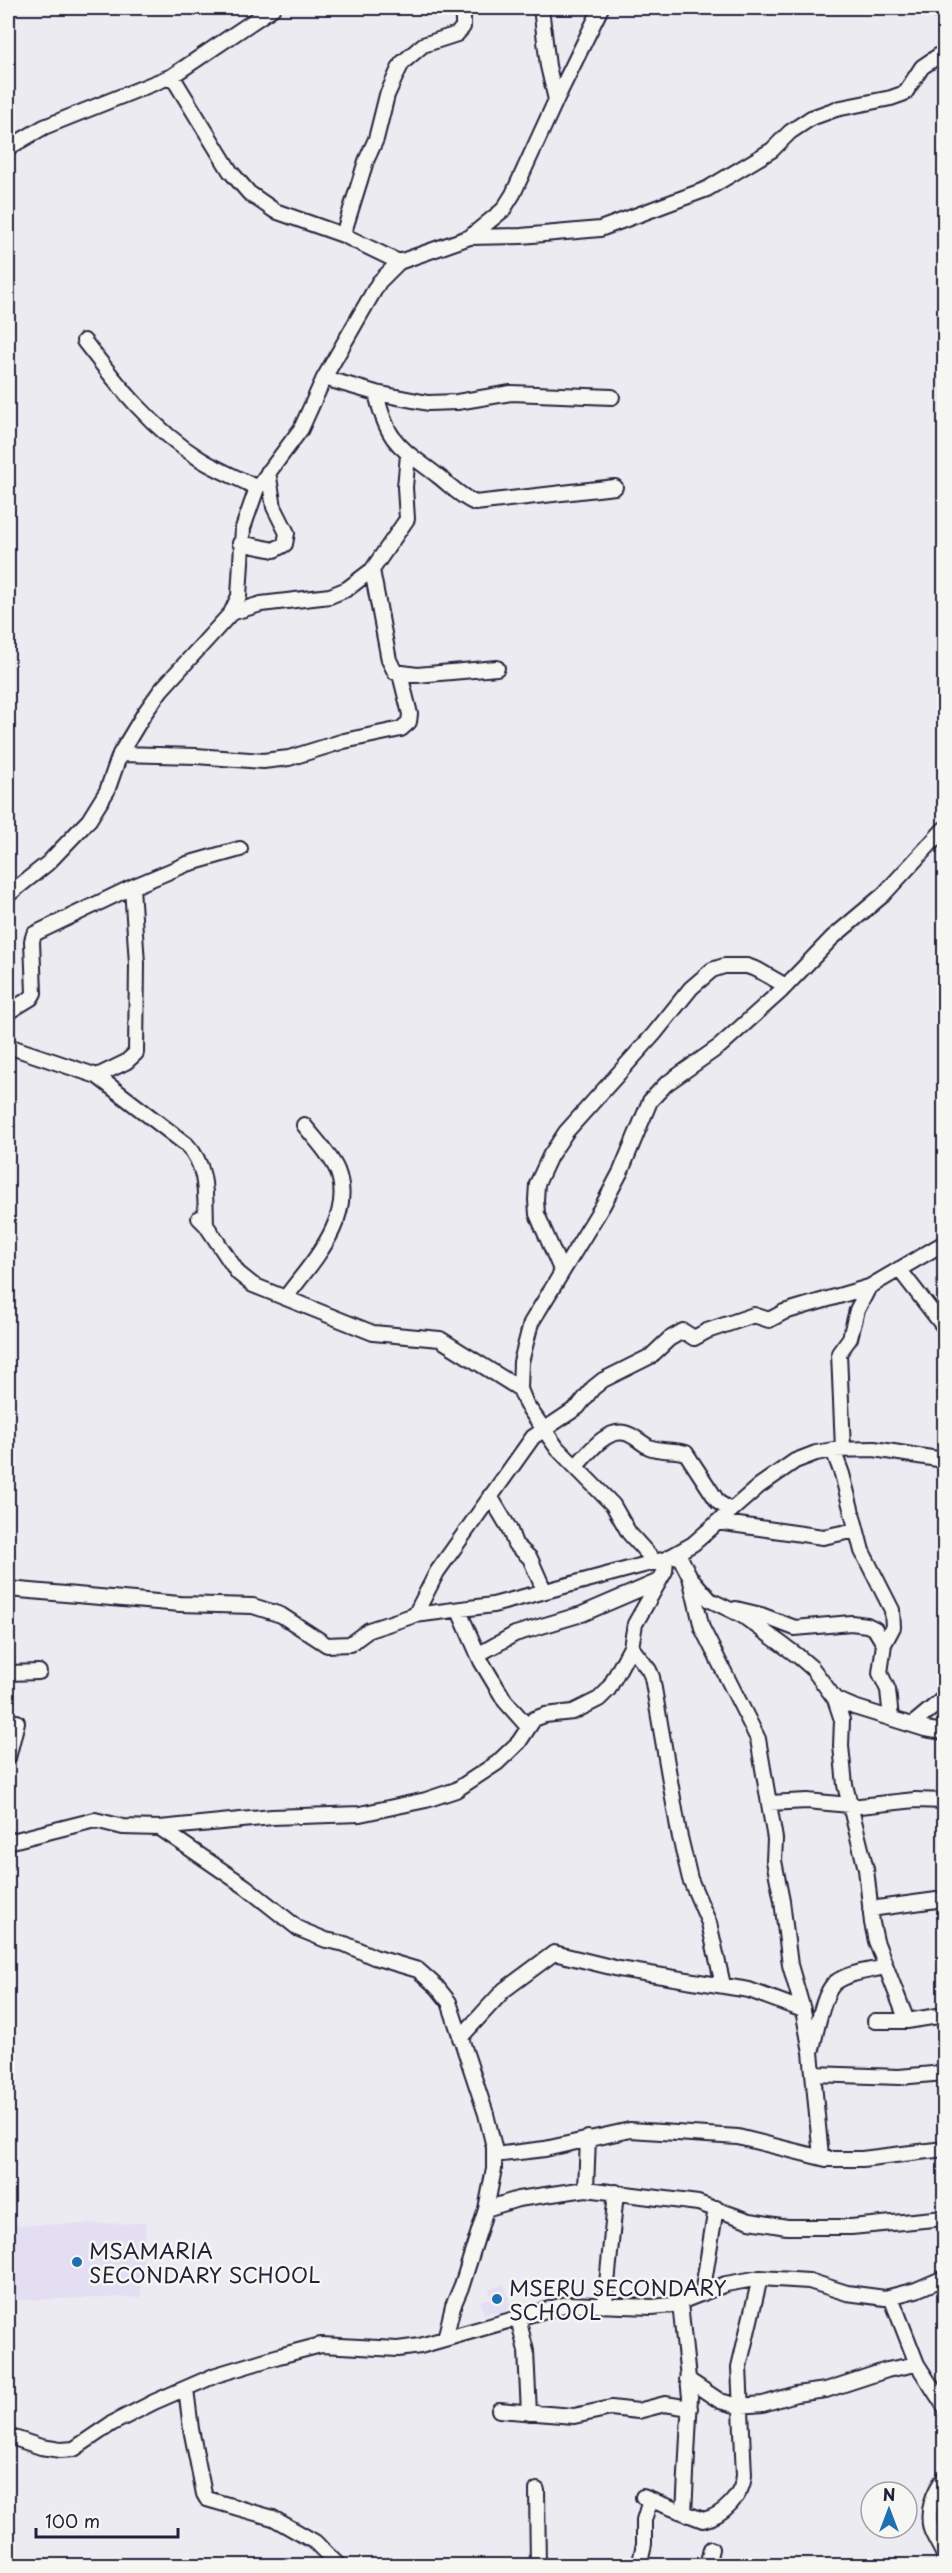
<svg xmlns="http://www.w3.org/2000/svg" width="952" height="2573" font-family="'Playpen Sans',sans-serif">
<rect width="100%" height="100%" fill="#edebf2"/>
<filter id="ink" filterUnits="userSpaceOnUse"><feTurbulence type="fractalNoise" baseFrequency=".0167" numOctaves="2"/><feDisplacementMap in="SourceGraphic" scale="12" xChannelSelector="R" yChannelSelector="G"/><feConvolveMatrix kernelMatrix="1 2 1 2 8 2 1 2 1" color-interpolation-filters="sRGB"/></filter>
<g filter="url(#ink)">
<!-- built -->
<path fill="#e3def2" d="M146 2223 141 2297 15 2300 8 2225Z
M504 2284 511 2307H508L509 2312 497 2315 495 2311 484 2314 480 2301 491 2298 489 2289Z"/>
<g fill="none" stroke-linecap="round" stroke-linejoin="round">
<defs>
<path id="minor" d="M541 8 548 66 556 100
M932 8 944 13
M172 76 230 171 249 193 275 211 343 235 399 262
M8 148 44 127 172 76 273 8
M343 235 366 161 376 139 387 95 398 71 402 63 423 45 457 34 463 27V8
M470 237 521 236 600 229 707 189 772 150 790 132 811 118 836 109 891 98 905 93 922 67 944 52
M84 341C117 384 152 429 200 459 217 470 239 478 257 488
M324 378 376 393 428 403 457 402 511 393 612 397
M376 393C388 444 399 446 438 476 451 486 460 496 475 503L615 487
M240 543 274 550 285 544 287 533 274 507 268 472
M372 570 389 660 395 672 417 675 497 668
M231 613 261 604 330 596 347 589 372 570 407 519 405 487 408 455
M120 754 196 756 263 761 289 758 344 741 401 729 409 722 410 714 400 674
M8 895 48 863 89 820 107 791 120 754 144 714 161 690 231 613 239 596 243 528 257 488 301 429 324 378 379 282 399 262 470 237 503 210 513 194 556 100 601 8
M8 1012 31 998 34 993 32 941 34 934 132 887 187 864 240 849
M8 1046 97 1076 187 1145C208 1166 205 1197 206 1225
M97 1076 126 1062 136 1053 137 964 132 887
M199 1218 206 1225 238 1273 253 1285 373 1333 440 1339 520 1389
M899 1269 944 1327
M562 1272 537 1214 536 1200 537 1184 550 1156 566 1132 654 1034 691 988 712 970 724 966H747L758 970 786 986
M286 1297C312 1262 356 1217 337 1170 330 1154 315 1139 304 1125
M843 1449 839 1353 850 1338 857 1310 869 1287
M833 1450 842 1474 862 1551 892 1610 893 1627 884 1644
M576 1466C588 1454 605 1429 625 1433 634 1435 641 1443 649 1447 661 1452 674 1449 686 1453L718 1502 730 1510
M490 1496 509 1528 515 1544 530 1558 544 1590
M717 1522 823 1537 856 1530
M678 1553 690 1577 710 1600 743 1616 798 1656 812 1668 835 1699 854 1707 925 1729 944 1732
M656 1563 629 1533 613 1505 557 1448 526 1404 520 1389 521 1362 531 1323 603 1205 621 1171 650 1101 666 1084 720 1046 781 991 832 938 883 895 944 829
M690 1577 702 1628 758 1739 775 1839 774 1861 782 1901 790 1965 803 2010 811 2052 821 2157
M8 1589 180 1604 253 1606 281 1615 327 1645 350 1644 369 1630 415 1615 493 1605 666 1559 693 1544 759 1486 795 1461 816 1453 833 1450 874 1449 944 1460
M736 1609 761 1615 795 1628 851 1623 867 1625 875 1629 884 1644 880 1673 888 1690 891 1718
M459 1611 481 1661 505 1701 528 1727
M415 1615 437 1572 533 1437 578 1407 593 1388 603 1380 651 1356 669 1339 683 1331 694 1338 707 1331 754 1315 769 1320 784 1312 869 1287 944 1243
M631 1647 649 1670 652 1677 679 1833 690 1879 709 1923 723 1985
M479 1654 515 1634 582 1614 659 1581
M8 1673 39 1672
M835 1699 842 1720 841 1746 845 1785 866 1869 872 1923 876 1941 907 2021
M913 1724 944 1698
M8 1758 17 1722
M769 1803 807 1801 860 1806 915 1800 944 1801
M160 1828 246 1887 299 1929 326 1940 345 1944 374 1957 418 1970 437 1987 449 2002 486 2114 494 2147V2169L486 2209 462 2285 453 2306 445 2339
M8 1842 95 1820 123 1827 160 1828 272 1817 360 1814 426 1800 456 1790 497 1763 519 1742 534 1719 545 1715 573 1712 599 1699 608 1690 631 1647 635 1624 665 1571 666 1559
M870 1909 944 1899
M875 2021H907L944 2015
M460 2038 504 1990 554 1953 619 1969 749 1990 803 2010
M812 2049C816 2033 823 1991 836 1982 850 1972 869 1971 885 1967
M813 2074 899 2077 944 2073
M494 2155 545 2149 630 2130 738 2137 826 2159H862L944 2149
M586 2189 588 2138
M486 2209 518 2199 586 2189 698 2203 750 2221 787 2227H851L944 2218
M702 2294 716 2208
M891 2297 917 2364 944 2406
M680 2303 690 2397 684 2513
M605 2304 616 2192
M518 2318 526 2351 529 2413
M687 2379 720 2401 739 2406 763 2404 796 2394 826 2390 887 2370 917 2364
M186 2389 191 2429 204 2494 207 2499 273 2518 315 2542 339 2566
M499 2410 574 2416 611 2408 638 2411 665 2404 690 2408
M8 2436 41 2447 61 2450 74 2449 111 2424 154 2402 216 2375 279 2356 321 2345 398 2349 420 2346 567 2304 652 2307 672 2305 726 2284 760 2278 809 2281 847 2293 885 2298 916 2290 944 2278
M944 2478C934 2492 926 2511 931 2529 934 2538 941 2547 944 2556
M537 2490 538 2566
M643 2497 703 2520C723 2516 743 2495 744 2475L739 2367 760 2278
M639 2566 644 2544V2520L650 2500
M707 2566 711 2549"/>
</defs>
<!-- minor casing -->
<use href="#minor" stroke="#22223b" stroke-width="18"/>
<!-- minor -->
<use href="#minor" stroke="#f6f6f2" stroke-width="14"/>
</g>
</g>
<!-- markers -->
<g fill="#1f6fb2" stroke="#f6f6f2" stroke-width="2">
<circle cx="77" cy="2262" r="6"/>
<circle cx="497" cy="2299" r="6"/>
</g>
<g text-anchor="middle" dominant-baseline="central" stroke-width="5" stroke-linejoin="round" paint-order="stroke">
<!-- poi labels -->
<g font-size="21" fill="#22223b" stroke="#f6f6f2" text-anchor="start">
<text x="89" y="2250">MSAMARIA<tspan x="89" dy="24">SECONDARY SCHOOL</tspan></text>
<text x="509" y="2287">MSERU SECONDARY<tspan x="509" dy="24">SCHOOL</tspan></text>
</g>
</g>
<!-- margin -->
<rect width="952" height="2573" fill="none" stroke="#f6f6f2" stroke-width="30"/>
<rect x="15" y="15" width="922" height="2543" fill="none" stroke="#22223b" stroke-width="2" filter="url(#ink)"/>
<!-- north arrow -->
<g transform="translate(889 2510)"><circle r="28" fill="#f6f6f2" stroke="#a1a1a9" stroke-width="1.5"/>
<path d="M0-4.5L10 22L0 15L-10 22Z" fill="#1f6fb2"/>
<text y="-9" font-size="16" font-weight="bold" text-anchor="middle" fill="#22223b">N</text>
</g>
<!-- scale -->
<path d="M36 2528v9h142v-9" fill="none" stroke="#22223b" stroke-width="3"/>
<text x="45" y="2528" font-size="18" fill="#22223b" stroke="#f6f6f2" stroke-width="4.5" paint-order="stroke">100 m</text>
</svg>
